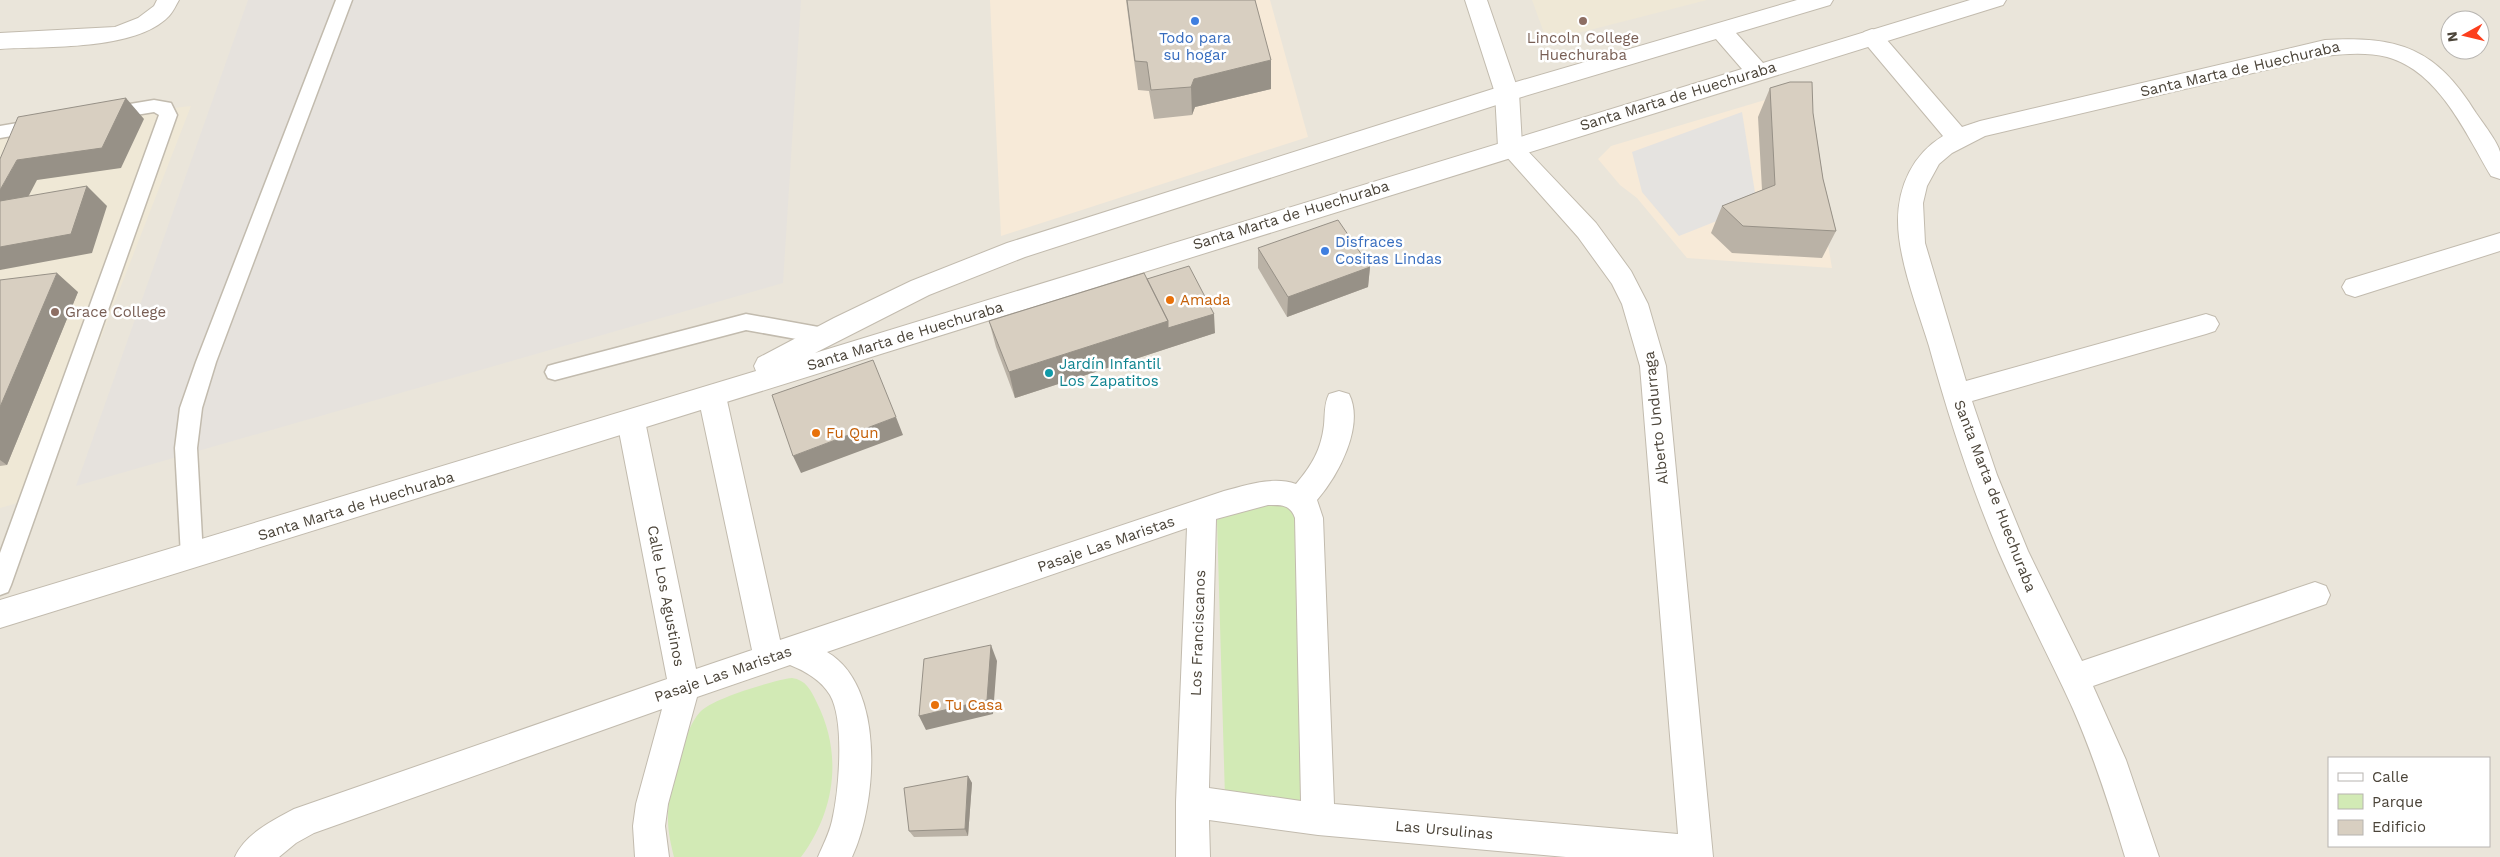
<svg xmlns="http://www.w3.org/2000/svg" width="2500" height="857" font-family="'Work Sans',sans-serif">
<rect width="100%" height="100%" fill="#f6f3ec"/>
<!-- residential -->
<path fill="#eae5da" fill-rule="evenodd" d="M0 0H2500V857H0ZM2450 20H2480V50H2450ZM2329 758H2489V846H2329Z"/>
<!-- commercial -->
<path fill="#f7ead8" d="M990 0H1270L1308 137 1001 236Z
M1798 90 1806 115 1832 268 1687 258 1637 198 1620 185 1598 159 1611 146Z"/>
<!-- industrial -->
<path fill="#e6e2dd" d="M248 0H801L783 283 76 486Z"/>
<!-- education -->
<path fill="#efe8d6" d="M1532 0H1707L1547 41Z
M191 106 39 497 0 508V127Z"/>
<!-- green -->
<path fill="#d2eab5" d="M1288 503 1306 531 1319 811 1225 798 1217 520 1249 504Z
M792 678C806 680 811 690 817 703 843 755 835 811 801 857H674C671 845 668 832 668 820 667 794 683 730 700 712 711 699 774 680 792 678Z"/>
<!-- parking -->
<path fill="#e5e3e0" d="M1742 112 1757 205 1679 236 1642 192 1632 152Z"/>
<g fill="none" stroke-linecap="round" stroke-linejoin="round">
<defs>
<path id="service" d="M336 0H352L216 362 202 408 197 448 203 556 200 563 192 566 184 563 181 556 175 448 180 408 196 362Z
M154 100 171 103 177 115 11 585 8 592 0 595V553L159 115 154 112 106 120 100 118 97 114 100 110 106 108Z
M41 119 47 120 50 125 47 130 0 138V126Z
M746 314 824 328 831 330 834 336 831 342 824 344 746 330 555 380 548 378 545 372 548 366 555 364Z"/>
<path id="minor" d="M157 0H179C176 5 173 12 169 16 136 51 46 46 0 49V33L115 27 138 18 154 6Z
M1465 0H1487L1519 93 1522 145 1596 223 1631 271 1648 304 1666 366 1713 857H1566L1318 835 1209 820 1210 857H1176V802L1187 528 827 652C886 686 877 804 852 857H818C823 845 829 834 832 821 839 791 845 721 830 695 821 680 805 671 790 665L697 697 668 804 665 826 669 857H635L633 826 636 804 662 709 314 833 296 843 279 857H235C245 834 273 820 294 809L667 679 617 421 621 413 631 410 641 413 645 421 696 669 752 650 698 396 702 388 712 385 722 388 726 396 780 640 1224 491C1247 485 1273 476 1296 484 1312 465 1321 450 1324 425 1325 414 1324 404 1329 394L1339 391 1349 394C1365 426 1338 476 1317 500L1323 518 1334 804 1678 834 1640 366 1622 304 1612 284 1578 237 1498 147 1495 93ZM1268 505C1281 505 1290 504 1295 518L1301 801 1209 788 1216 519Z
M1872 29 1880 32 1962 127 1980 121 2325 40C2399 36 2436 48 2476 113 2482 122 2498 142 2500 152 2500 160 2500 170 2500 179L2491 176C2466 134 2439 71 2387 57 2366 52 2345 54 2325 56L1985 136 1952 153 1939 164 1927 186 1923 203 1925 243 1966 381 2206 314 2215 317 2219 324 2215 331 2206 334 1972 401 1997 475 2028 551 2082 661 2315 582 2326 586 2330 595 2326 604 2093 686 2126 760 2159 857H2125C2110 807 2094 757 2073 709 2049 656 2021 604 1998 550 1970 484 1948 415 1929 346 1918 310 1898 259 1898 221 1898 186 1913 154 1943 136L1864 42 1861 37 1864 32Z
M2500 233V251L2355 297 2346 294 2342 287 2346 280Z"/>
<path id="tertiary" d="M1797 0H1833L1830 5 1736 33 1763 63 1970 0H2006L2003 5 0 628V600L756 371 754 366 758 358 834 318 911 281 1007 243 1499 87ZM1716 39 1742 69 815 353 929 295 1025 257 1515 99Z"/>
</defs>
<!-- service casing -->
<use href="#service" stroke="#c2bbae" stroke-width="3"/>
<!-- minor casing -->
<use href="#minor" stroke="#c2bbae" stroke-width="2"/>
<!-- tertiary casing -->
<use href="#tertiary" stroke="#c2bbae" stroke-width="2"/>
<!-- service -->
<use href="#service" fill="#fff" fill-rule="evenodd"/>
<!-- minor -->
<use href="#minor" fill="#fff" fill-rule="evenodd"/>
<!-- tertiary -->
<use href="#tertiary" fill="#fff" fill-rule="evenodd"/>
</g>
<!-- wall -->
<path fill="#bab2a6" d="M1126 0H1255L1271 89 1195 107 1192 115 1154 119 1149 91 1138 90Z
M1770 88 1813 113 1823 179 1836 231 1822 258 1732 253 1711 233 1722 206 1762 190 1758 117Z
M1258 248 1370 267 1368 287 1287 317 1258 268Z
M1147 279 1215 333 1015 398 996 347 989 321Z
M0 280 78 292 7 465 0 466Z
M968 776 972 783 968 836 914 837 909 831Z"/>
<!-- shaded-wall -->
<path fill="#979187" d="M1271 60V89L1195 107 1192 115 1191 87 1194 79Z
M126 98 144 119 121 168 37 180 15 222 0 209V190L17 160Z
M87 186 107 206 92 253 0 270V247Z
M1370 267 1368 287 1287 317 1288 297Z
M57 273 78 292 7 465 0 460V407Z
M1214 314 1215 333 1015 398 1009 372 1168 321Z
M896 417 903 435 801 473 793 456Z
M991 645 997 661 993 714 926 730 919 716Z
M968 776 972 783 968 836 965 829Z"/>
<!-- building -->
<path fill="#d8cfc1" stroke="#979187" d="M1127 0H1255L1271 60 1194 79 1191 87 1151 90 1147 62 1135 61Z
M1790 82H1812L1813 113 1823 179 1836 231 1743 226 1722 206 1775 185 1770 88Z
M126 98 102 148 17 160 0 190V159L18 117Z
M87 186 71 234 0 247V201Z
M1338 220 1370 267 1288 297 1258 248Z
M1189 266 1214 314 1168 328V321L1147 279Z
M57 273 0 407V280Z
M1144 273 1168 321 1009 372 989 321Z
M873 360 896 417 793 456 772 395Z
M991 645 987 700 919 716 924 659Z
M968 776 965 829 909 831 904 788Z"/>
<!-- markers -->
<g fill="#3f7fe0" stroke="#fff" stroke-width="2">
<circle cx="1195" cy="21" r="5"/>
<circle cx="1325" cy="251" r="5"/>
</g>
<g fill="#8d6e63" stroke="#fff" stroke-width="2">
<circle cx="1583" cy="21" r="5"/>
<circle cx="55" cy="312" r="5"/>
</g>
<g fill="#e8710a" stroke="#fff" stroke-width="2">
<circle cx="1170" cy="300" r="5"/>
<circle cx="816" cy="433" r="5"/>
<circle cx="935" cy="705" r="5"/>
</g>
<circle fill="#0f9aa8" stroke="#fff" stroke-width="2" cx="1049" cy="373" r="5"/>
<g text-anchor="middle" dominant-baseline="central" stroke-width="5" stroke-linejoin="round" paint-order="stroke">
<!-- shop labels -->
<g font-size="15" fill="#366cbe" stroke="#fff">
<text x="1195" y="38">Todo para<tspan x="1195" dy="17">su hogar</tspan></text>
<text x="1335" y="242" text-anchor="start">Disfraces<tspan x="1335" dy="17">Cositas Lindas</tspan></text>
</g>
<!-- education labels -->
<g font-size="15" fill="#785e54" stroke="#fff">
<text x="1583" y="38">Lincoln College<tspan x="1583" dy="17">Huechuraba</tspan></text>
<text x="65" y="312" text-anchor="start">Grace College</text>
</g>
<!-- street labels -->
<g font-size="15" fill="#4b4439" stroke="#fff">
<text transform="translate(2240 69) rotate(-13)">Santa Marta de Huechuraba</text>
<text transform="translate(1678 96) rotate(-17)">Santa Marta de Huechuraba</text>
<text transform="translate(1291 215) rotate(-17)">Santa Marta de Huechuraba</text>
<text transform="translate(905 336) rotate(-17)">Santa Marta de Huechuraba</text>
<text transform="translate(1656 418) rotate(-96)">Alberto Undurraga</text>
<text transform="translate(1995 496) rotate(69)">Santa Marta de Huechuraba</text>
<text transform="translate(356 506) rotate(-17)">Santa Marta de Huechuraba</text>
<text transform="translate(1106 544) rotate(-19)">Pasaje Las Maristas</text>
<text transform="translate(666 596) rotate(79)">Calle Los Agustinos</text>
<text transform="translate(1198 633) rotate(-88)">Los Franciscanos</text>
<text transform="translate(723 674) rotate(-19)">Pasaje Las Maristas</text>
<text transform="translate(1444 830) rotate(5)">Las Ursulinas</text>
</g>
<!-- food labels -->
<g font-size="15" fill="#c56008" stroke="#fff" text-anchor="start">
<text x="1180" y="300">Amada</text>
<text x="826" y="433">Fu Qun</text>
<text x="945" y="705">Tu Casa</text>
</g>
<!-- culture labels -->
<g font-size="15" fill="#0d838f" stroke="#fff" text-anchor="start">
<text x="1059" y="364">Jardín Infantil<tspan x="1059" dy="17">Los Zapatitos</tspan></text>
</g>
</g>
<!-- legend -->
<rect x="2328" y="757" width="162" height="90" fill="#ffffff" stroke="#b7b4b0"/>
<rect x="2338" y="773" width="25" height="8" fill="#ffffff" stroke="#b7b4b0"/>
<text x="2372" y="782" font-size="15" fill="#4b4439">Calle</text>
<rect x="2338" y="794" width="25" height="15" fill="#d2eab5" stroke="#b7b4b0"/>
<text x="2372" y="807" font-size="15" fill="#4b4439">Parque</text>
<rect x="2338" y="820" width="25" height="15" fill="#d8cfc1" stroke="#b7b4b0"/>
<text x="2372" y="832" font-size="15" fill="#4b4439">Edificio</text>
<!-- north arrow -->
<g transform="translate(2465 35) rotate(262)"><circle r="24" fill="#ffffff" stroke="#b7b4b0"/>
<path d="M0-4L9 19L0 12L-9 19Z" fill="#fc3f1d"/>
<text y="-8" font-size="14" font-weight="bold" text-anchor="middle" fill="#4b4439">N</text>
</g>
</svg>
